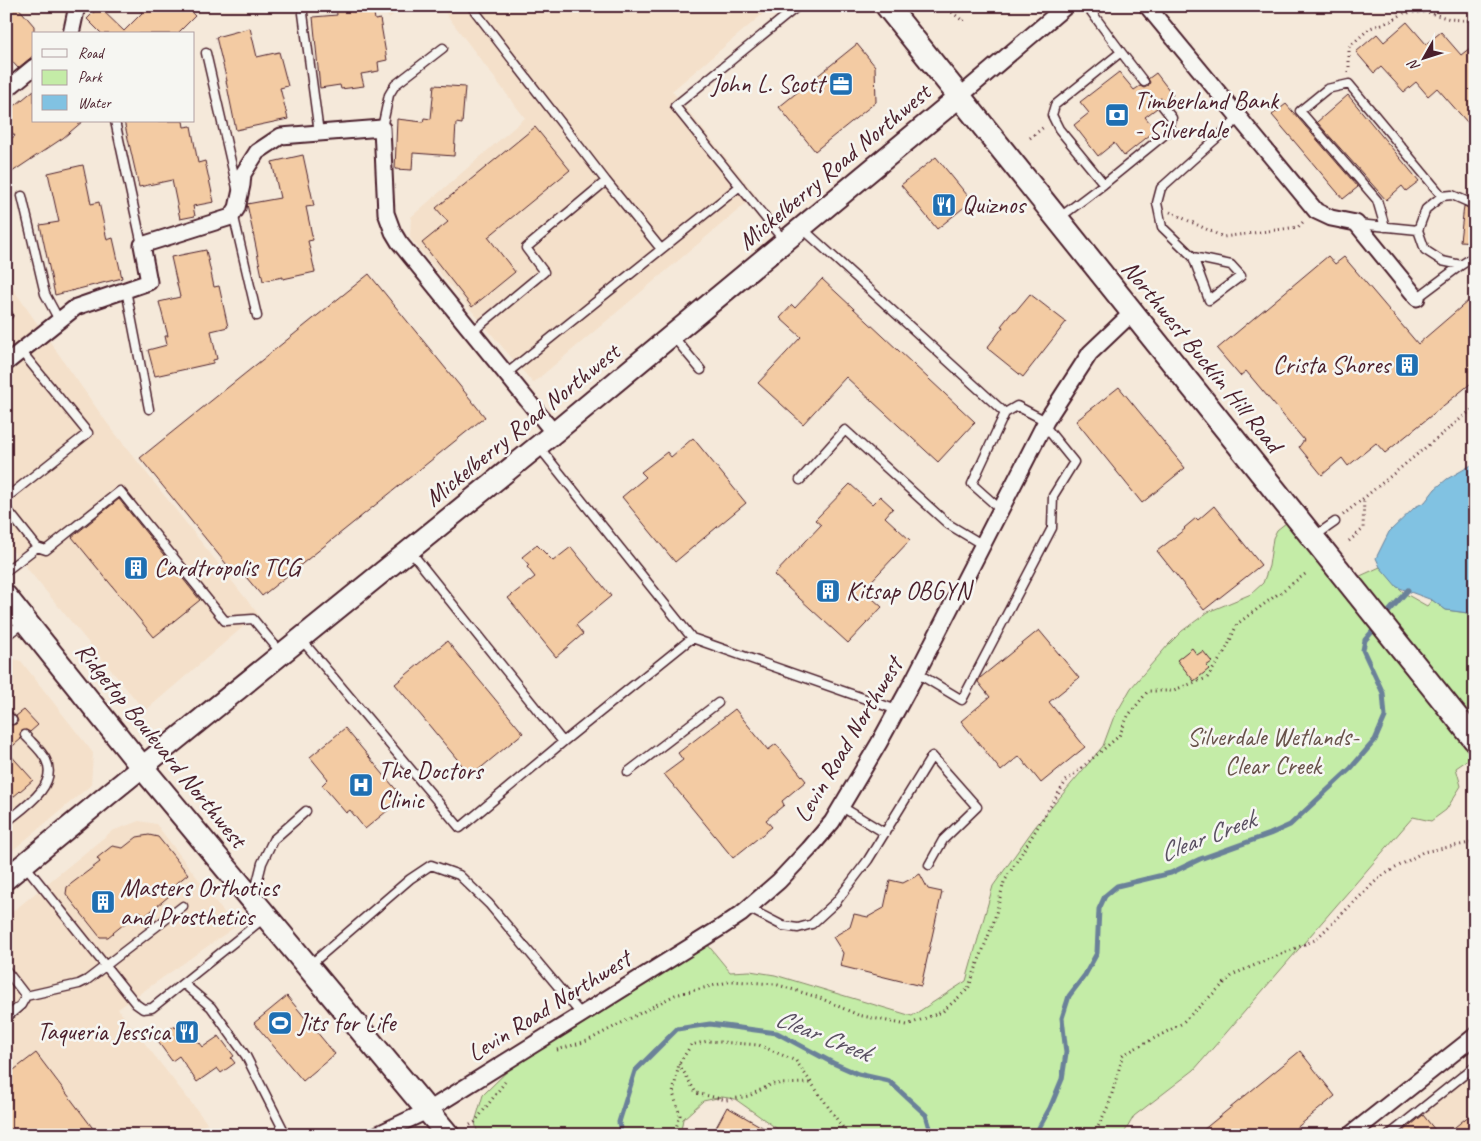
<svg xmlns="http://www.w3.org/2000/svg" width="1481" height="1141" font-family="Caveat,sans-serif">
<rect width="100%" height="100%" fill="#f5e9da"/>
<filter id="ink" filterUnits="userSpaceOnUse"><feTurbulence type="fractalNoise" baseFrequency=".02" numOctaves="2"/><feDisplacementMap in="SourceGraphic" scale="10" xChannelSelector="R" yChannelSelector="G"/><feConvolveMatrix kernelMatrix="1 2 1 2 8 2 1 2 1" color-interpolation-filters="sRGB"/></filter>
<g filter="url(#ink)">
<!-- built -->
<path fill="#f4e0ca" d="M379 6H404L389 18Z
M440 6H772L672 91 756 195 533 383 410 238 411 217 525 118Z
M6 279 107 423 258 614 145 711 6 543Z
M6 657 21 661 93 753 91 785 6 856Z
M139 821 156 824 235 927 118 1009 207 1123 195 1135H6V917L112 831Z
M1475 1069V1135H1391Z"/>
<!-- green -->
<path fill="#c4eca7" stroke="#878669" d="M1296 515 1358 577 1380 567 1404 593 1427 606 1432 600 1446 610 1475 614V755L1456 768 1461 786 1446 810 1431 821 1413 817 1194 1070 1134 1116 1123 1135H786L735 1099 722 1097 703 1101 683 1119 680 1135H478L475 1122 483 1095 536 1043 703 939 730 972 750 971 775 975 912 1016 966 981 993 886 1035 827 1103 746 1113 719 1131 688 1168 645 1182 631 1208 612 1251 594 1263 583 1269 566 1273 538 1277 530Z"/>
<!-- water -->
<path fill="#81c2e2" stroke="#6b8199" d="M1475 463V614L1446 610 1432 600 1397 587 1380 567 1376 558 1389 532 1415 507 1425 502 1435 489 1447 479Z"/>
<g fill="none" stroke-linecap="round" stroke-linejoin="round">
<!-- stream -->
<path stroke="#6b8199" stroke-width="5" d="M1384 617 1408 590
M621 1135 619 1122 635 1071 677 1029 710 1024 777 1033 833 1063 858 1074 889 1081 926 1115 932 1135
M1035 1135 1050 1108 1062 1079 1066 1053 1062 1018 1069 996 1085 975 1097 953 1099 909 1105 896 1117 886 1171 873 1200 859 1270 834 1290 825 1351 768 1375 740 1385 717 1383 693 1363 650 1365 640 1377 626"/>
</g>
<!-- building -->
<path fill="#f3cba3" stroke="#4a1f2b" d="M6 6H17L34 26V55L18 68 6 55Z
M138 6H185L195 16 177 34H102L87 19 99 7 124 31 142 13Z
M336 6H373L375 20 380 19 387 60 378 62 379 71 361 74 364 86 341 89 340 85 320 88 313 17 337 15Z
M1407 22 1426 44 1441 32 1461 55 1475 44V131L1437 88 1428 96 1416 82 1404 92 1381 67 1374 73 1356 52 1377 34 1384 42Z
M250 28 257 57 279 52 288 86 280 88 288 119 236 130 226 81H227L216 37Z
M857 44 875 66 876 102 815 151 779 107Z
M1119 72 1134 90 1140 86 1144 88 1148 86 1150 82 1148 79 1156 73 1173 95 1166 101 1161 98 1157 100 1155 104 1157 108 1145 117 1156 130 1124 156 1114 143 1098 156 1074 125 1089 113 1080 102Z
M434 85 465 87 462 124 456 123 454 156 413 153 412 170 395 169 397 119 423 122 424 118 431 119Z
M34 90V121H83L63 138 6 176V141L15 136 6 125V113Z
M1348 95 1419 181 1406 191 1402 186 1386 200 1317 122Z
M1286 104 1358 187 1343 199 1272 115Z
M124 121H183L184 127 191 126 198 163 205 161 214 202 193 206 195 216 180 219 172 180 139 187Z
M535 127 570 170 488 237 515 272 472 307 422 243 448 222 436 208Z
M303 155 314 206 306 207 313 240 308 241 315 272 283 279V277L263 281 247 204 280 198 272 162Z
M936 157 972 201 937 229 901 185Z
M83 165 91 204 99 202 107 240 113 238 122 278 55 295 40 225 59 222 48 173Z
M1464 206 1475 211V242L1460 241Z
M206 250 214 287 219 286 228 327 211 331 217 359 213 360V363L155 376 148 350 167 345 165 336H168L159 302 180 297 171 257Z
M1328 256 1335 264 1344 257 1418 344 1475 295V380L1385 453 1376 443 1348 466 1342 458 1322 475 1299 447 1304 440 1246 371 1240 376 1217 349Z
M369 274 485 417 262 596 241 571 236 576 140 458Z
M822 279 975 422 938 462 846 377 803 424 758 383 801 337 780 318 792 305 795 308Z
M1030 294 1066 322 1023 377 987 348 1003 327 1001 326 1013 311 1015 312Z
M1119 387 1185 468 1142 503 1076 421Z
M693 438 746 503 675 562 622 497 646 477 641 472 667 452 671 457Z
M850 484 872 504 880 496 893 508 885 517 910 540 863 590 882 607 848 643 774 575 821 525 815 520Z
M119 499 200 600 154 637 72 537Z
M1214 506 1261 565 1204 610 1157 551 1185 529 1184 528 1196 518 1198 520Z
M537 545 553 561 571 547 611 596 576 625 583 634 556 657 508 598 535 577 527 567 529 565 522 557Z
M1039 630 1079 678 1049 702 1085 747 1041 783 1019 756 1001 771 961 721 990 697 978 682 980 678Z
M447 641 523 733 471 776 395 684Z
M1192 648 1197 655 1203 651 1212 662 1206 666 1209 669 1194 681 1177 660Z
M735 709 768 750 776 744 806 781 782 801 784 805 766 820 772 827 733 858 664 774 683 760 678 753Z
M24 710 38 725 30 732 26 730 22 731 20 734 21 739 7 751 33 780 6 803V725L16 724 18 721 16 716Z
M345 728 403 798 365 829 350 810 346 813 322 785 328 779 310 757Z
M149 835 158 837 188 874 172 887 175 891 144 917 140 911 108 937H100L66 894 67 887 100 862 97 858 112 846 123 848 137 837Z
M920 874 928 889 942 892 921 986 840 966 843 953 833 937 850 927 854 914 868 917 884 908 890 880 903 883Z
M287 996 335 1054 303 1081 254 1023Z
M184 1023 199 1044 200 1043 203 1047 219 1036 234 1056 231 1058 235 1063 221 1073 217 1068 197 1082 179 1056 172 1061 156 1039 174 1026 175 1028Z
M1300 1051 1335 1096 1288 1135H1197Z
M36 1053 98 1135H6V1076Z
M727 1107 776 1135H712Z
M1475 1111V1135H1445Z
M1423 1115 1439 1135H1399Z"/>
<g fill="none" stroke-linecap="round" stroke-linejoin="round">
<defs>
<path id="service" d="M302 6 319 133
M471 6 606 181 661 249
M1087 6 1121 52 1055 105 1052 115 1059 129 1104 184
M1121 52 1144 82
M206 53 237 188
M115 121 142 245
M382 128 389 95 395 85 443 48
M22 196 45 294 59 320
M1442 196 1452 195 1475 205
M233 213 257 316
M1059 218 1104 184 1168 132 1172 118 1161 104
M1358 224 1418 230
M1385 227 1377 200 1300 111 1327 89 1349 84 1442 196 1426 209 1418 230 1425 250 1442 261 1461 265 1417 298
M803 229 1005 413 1017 406 1046 421
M785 242 675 106 798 6
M1193 257 1209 300 1241 276 1231 265 1193 257 1162 227 1157 203 1161 188 1239 118
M1461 265 1469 260 1475 253
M126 290 149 409
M6 313 8 315 6 316
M472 332 544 272 526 248 606 181
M672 335 701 370
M506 374 740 186
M539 447 692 638 897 710
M800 480 845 430 948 524 983 545
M6 498 88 433 21 351
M6 508 37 547 6 571
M1001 510 972 484 1005 413
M1315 536 1335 522
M37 547 46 550 120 491 225 621 253 619 282 654
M411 552 563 742 692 638
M6 636 24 622
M301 639 460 828 563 742
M917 673 962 700 1052 528 1053 496 1074 462 1044 425
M6 714 12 720
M628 772 718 703
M842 807 885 833
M6 822C23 808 59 786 46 760 42 751 32 743 25 735
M24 864 136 1004 143 1009 152 1008 264 918
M254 895 262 863 273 840 306 811
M748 908 783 926 798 928 812 924 836 902 868 860 932 756 977 807 943 840 929 865
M310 965 410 879 431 865 459 875 489 904 581 1014
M6 970 26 996
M184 984 211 1007 246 1056 286 1135
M6 1018 21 1005 26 996 79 984 87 980 183 906
M1389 1135 1475 1066"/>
<path id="minor" d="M1147 6 1316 211 1331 218 1356 223 1417 298
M71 34 77 6
M6 90 34 67
M959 97 1066 6
M6 363 76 307 149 282 142 245 231 217 237 208 242 185 243 174 257 152 281 136 382 128 386 213 393 232 399 242 554 433
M376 1135 427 1111 720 928 741 914 779 881 809 849 832 822 879 743 915 677 1046 421 1090 353 1132 313
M1350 1135 1475 1036"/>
<path id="tertiary" d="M6 879 115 789 554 433 959 97"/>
<path id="secondary" d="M887 6 1475 740
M6 597 142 767 448 1135"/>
</defs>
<!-- service casing -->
<use href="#service" stroke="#4a1f2b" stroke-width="11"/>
<!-- minor casing -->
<use href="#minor" stroke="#4a1f2b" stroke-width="19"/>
<!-- tertiary casing -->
<use href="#tertiary" stroke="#4a1f2b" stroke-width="24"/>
<!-- secondary casing -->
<use href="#secondary" stroke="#4a1f2b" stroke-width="26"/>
<!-- path -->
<path stroke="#4a1f2b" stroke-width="3" stroke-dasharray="1 4" stroke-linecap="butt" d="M944 6 963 21 966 18
M1349 72V47L1370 28 1391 21 1404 13 1427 12 1450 19 1475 21
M1030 138 1045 126
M1170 212 1223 237 1298 227 1305 220
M1343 515 1475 407
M1349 541 1363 529 1364 498
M557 1050 587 1041 675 995 732 981 775 984 820 998 858 1015 907 1025 942 1012 968 989 994 921 1004 882 1066 781 1119 736 1128 716 1148 691H1171L1207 678 1226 650 1237 624 1308 572
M679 1064 696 1093 726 1100 749 1096 772 1084 812 1083
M470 1125 475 1122 505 1082
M674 1135 680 1115 673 1093 679 1064 691 1045 708 1041 759 1045 796 1061 848 1135
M1094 1135 1109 1104 1123 1055 1181 1024 1234 974 1315 940 1380 877 1423 852 1475 842"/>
<!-- service -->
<use href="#service" stroke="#f6f6f2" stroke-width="8"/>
<!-- minor -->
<use href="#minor" stroke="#f6f6f2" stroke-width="15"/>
<!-- tertiary -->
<use href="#tertiary" stroke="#f6f6f2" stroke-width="20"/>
<!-- secondary -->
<use href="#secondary" stroke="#f6f6f2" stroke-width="22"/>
</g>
</g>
<!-- icons -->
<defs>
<symbol id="office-square" viewBox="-11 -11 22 22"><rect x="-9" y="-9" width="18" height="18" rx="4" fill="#1f6fb2" stroke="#f6f6f2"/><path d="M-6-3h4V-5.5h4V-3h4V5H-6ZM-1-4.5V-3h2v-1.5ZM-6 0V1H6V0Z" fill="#fff"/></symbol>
<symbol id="bank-square" viewBox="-11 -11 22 22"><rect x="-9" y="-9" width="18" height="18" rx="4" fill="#1f6fb2" stroke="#f6f6f2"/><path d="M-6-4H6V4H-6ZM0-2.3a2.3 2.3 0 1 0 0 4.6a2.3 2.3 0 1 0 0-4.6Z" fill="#fff"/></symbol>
<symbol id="restaurant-square" viewBox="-11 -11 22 22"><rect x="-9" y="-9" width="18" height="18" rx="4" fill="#1f6fb2" stroke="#f6f6f2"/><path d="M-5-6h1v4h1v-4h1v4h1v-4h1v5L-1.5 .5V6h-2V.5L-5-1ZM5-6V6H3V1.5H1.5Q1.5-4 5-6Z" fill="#fff"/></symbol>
<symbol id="building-square" viewBox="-11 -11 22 22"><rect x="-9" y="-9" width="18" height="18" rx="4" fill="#1f6fb2" stroke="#f6f6f2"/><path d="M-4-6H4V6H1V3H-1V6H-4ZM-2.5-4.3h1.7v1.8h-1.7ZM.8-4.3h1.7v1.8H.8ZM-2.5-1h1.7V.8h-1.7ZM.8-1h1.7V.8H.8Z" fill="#fff"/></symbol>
<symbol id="hospital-square" viewBox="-11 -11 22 22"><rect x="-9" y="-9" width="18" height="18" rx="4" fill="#1f6fb2" stroke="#f6f6f2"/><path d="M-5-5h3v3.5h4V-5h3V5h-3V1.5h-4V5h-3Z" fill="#fff"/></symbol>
<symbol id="stadium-square" viewBox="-11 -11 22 22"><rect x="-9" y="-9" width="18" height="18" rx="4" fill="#1f6fb2" stroke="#f6f6f2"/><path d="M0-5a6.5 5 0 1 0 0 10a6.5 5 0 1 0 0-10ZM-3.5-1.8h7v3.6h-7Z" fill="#fff"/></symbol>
</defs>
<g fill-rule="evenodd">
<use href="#office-square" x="827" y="70" width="28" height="28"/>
<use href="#bank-square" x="1103" y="101" width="28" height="28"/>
<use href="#restaurant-square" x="930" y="191" width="28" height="28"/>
<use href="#building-square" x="1393" y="351" width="28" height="28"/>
<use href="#building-square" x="122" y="554" width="28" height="28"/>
<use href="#building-square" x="814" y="577" width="28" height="28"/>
<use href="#hospital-square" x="347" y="771" width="28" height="28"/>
<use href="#building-square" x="89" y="888" width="28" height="28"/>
<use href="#stadium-square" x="266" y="1009" width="28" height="28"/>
<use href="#restaurant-square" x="173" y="1018" width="28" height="28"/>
</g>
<g text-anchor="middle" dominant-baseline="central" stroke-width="5" stroke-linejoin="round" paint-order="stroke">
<!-- poi labels -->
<g font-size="25" fill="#4a1f2b" stroke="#f6f6f2" text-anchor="start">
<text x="824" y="84" text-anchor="end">John L. Scott</text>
<text x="1134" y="101">Timberland Bank<tspan x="1134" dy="29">- Silverdale</tspan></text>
<text x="962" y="205">Quiznos</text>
<text x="1390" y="365" text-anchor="end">Crista Shores</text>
<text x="154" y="568">Cardtropolis TCG</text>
<text x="846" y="591">Kitsap OBGYN</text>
<text x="378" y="771">The Doctors<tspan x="378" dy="29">Clinic</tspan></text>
<text x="120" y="888">Masters Orthotics<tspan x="120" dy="29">and Prosthetics</tspan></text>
<text x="298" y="1023">Jits for Life</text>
<text x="170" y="1032" text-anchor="end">Taqueria Jessica</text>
</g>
<!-- street labels -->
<g font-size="25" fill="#4a1f2b" stroke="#f6f6f2">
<text transform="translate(834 167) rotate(-40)">Mickelberry Road Northwest</text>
<text transform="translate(1202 356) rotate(51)">Northwest Bucklin Hill Road</text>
<text transform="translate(522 425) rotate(-39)">Mickelberry Road Northwest</text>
<text transform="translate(848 740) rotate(-59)">Levin Road Northwest</text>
<text transform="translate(161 745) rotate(51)">Ridgetop Boulevard Northwest</text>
<text transform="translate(549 1006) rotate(-32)">Levin Road Northwest</text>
</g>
<!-- park labels -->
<g font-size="25" fill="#68524a" stroke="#f6f6f2">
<text x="1273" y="737">Silverdale Wetlands-<tspan x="1273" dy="29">Clear Creek</tspan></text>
</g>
<!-- water labels -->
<g font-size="26" font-style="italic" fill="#5a5062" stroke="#f6f6f2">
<text transform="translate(1207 836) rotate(-21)">Clear Creek</text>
<text transform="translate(823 1035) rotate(22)">Clear Creek</text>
</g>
</g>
<!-- margin -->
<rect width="1481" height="1141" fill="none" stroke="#f6f6f2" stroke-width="25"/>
<rect x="12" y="12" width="1456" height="1116" fill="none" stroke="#4a1f2b" stroke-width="2" filter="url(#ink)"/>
<!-- legend -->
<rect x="32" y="32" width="162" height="90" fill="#f6f6f2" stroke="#b1a0a2"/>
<rect x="42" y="49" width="25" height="8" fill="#f6f6f2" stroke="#b1a0a2"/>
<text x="78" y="58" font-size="15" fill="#4a1f2b">Road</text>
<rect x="42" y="70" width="25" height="15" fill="#c4eca7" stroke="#b1a0a2"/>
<text x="78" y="82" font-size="15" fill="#4a1f2b">Park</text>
<rect x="42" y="95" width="25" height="15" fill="#81c2e2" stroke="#b1a0a2"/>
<text x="78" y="108" font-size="15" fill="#4a1f2b">Water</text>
<!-- north arrow -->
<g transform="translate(1424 58) rotate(231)" stroke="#f6f6f2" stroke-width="4" paint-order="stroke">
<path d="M0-4L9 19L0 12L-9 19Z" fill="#4a1f2b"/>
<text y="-8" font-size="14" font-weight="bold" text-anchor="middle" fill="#4a1f2b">N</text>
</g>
</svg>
